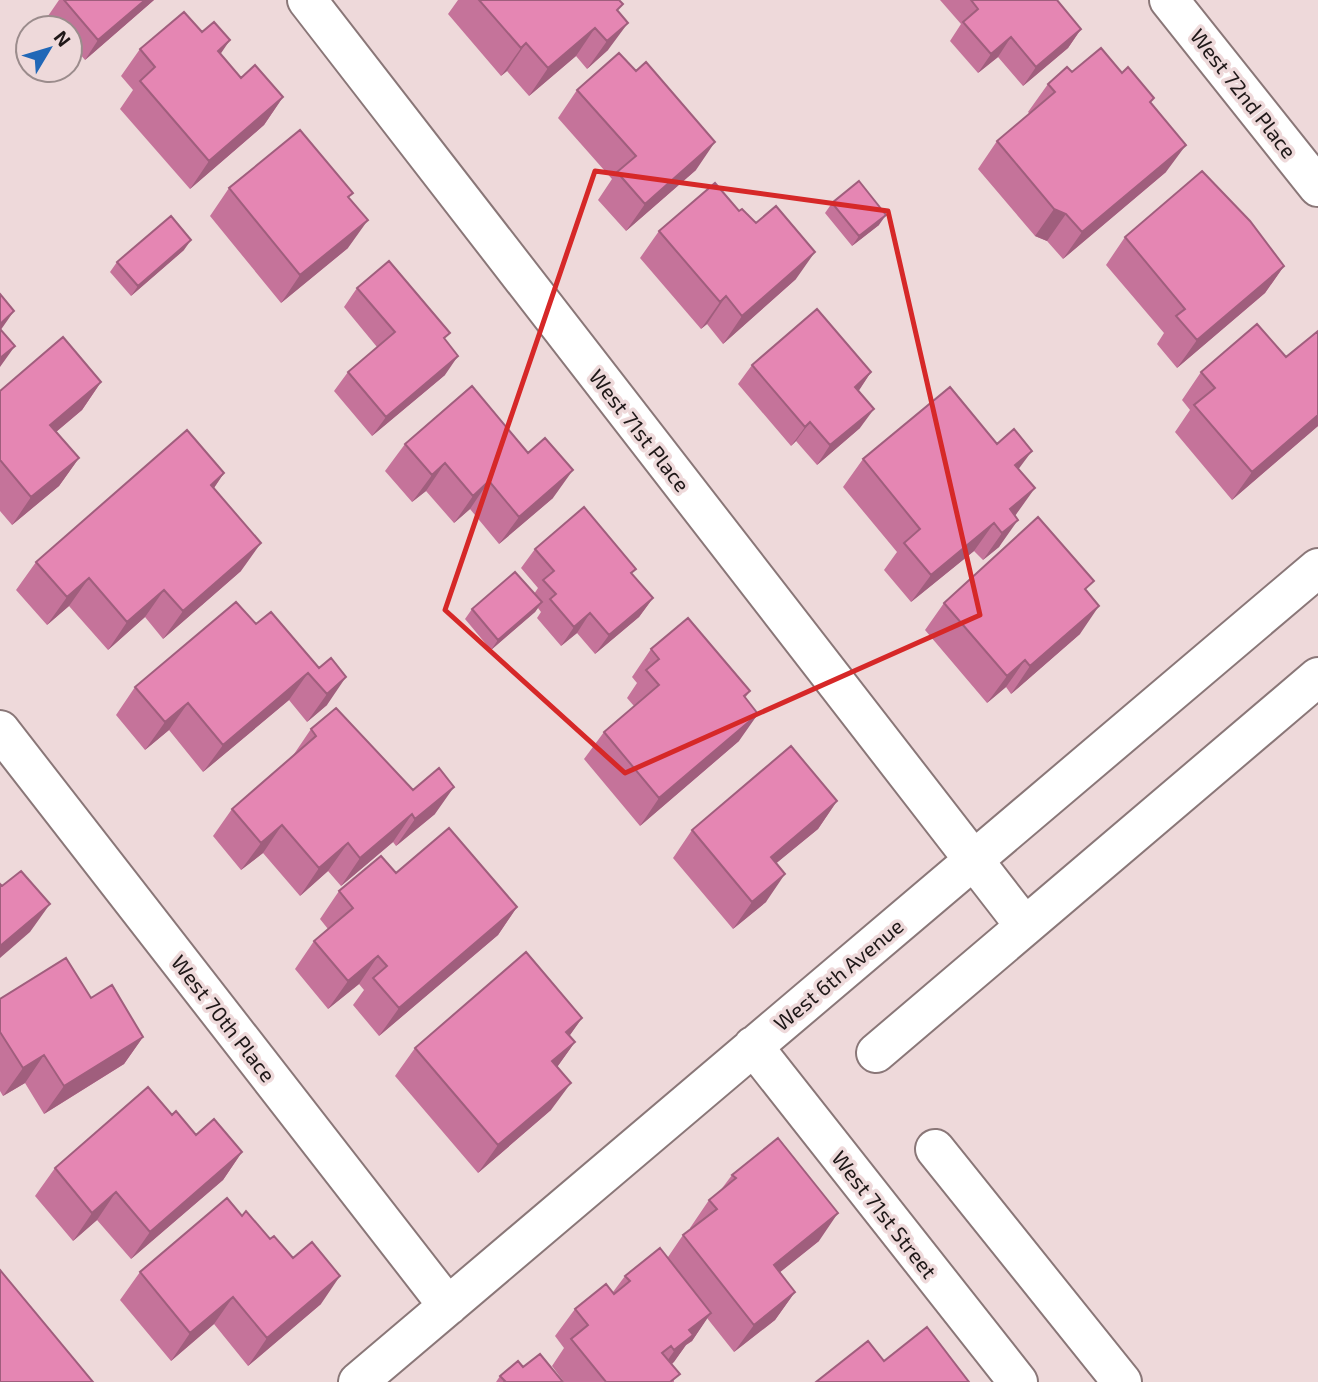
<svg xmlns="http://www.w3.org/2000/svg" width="1318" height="1382" font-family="'Exo 2',sans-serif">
<rect width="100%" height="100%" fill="#eed9da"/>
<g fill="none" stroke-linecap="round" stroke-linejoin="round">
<defs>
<path id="minor" d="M307 0 1024 925
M1169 0 1318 187
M0 730 448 1306
M753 1046 1018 1382
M876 1053 1318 677
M935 1149 1122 1382
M358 1382 1318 568"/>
</defs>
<!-- minor casing -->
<use href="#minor" stroke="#8a7778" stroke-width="42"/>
<!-- minor -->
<use href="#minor" stroke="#fff" stroke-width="38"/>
</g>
<!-- wall -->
<path fill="#c5739a" d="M59 0H154L85 60 70 42V28H58L48 16Z
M458 0H619L608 50 587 69 576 56 529 96 507 71 501 76 448 14Z
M940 0H1057L1081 29 1068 48 1023 86 998 57 978 73 950 41 961 24Z
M140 49 220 55 241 78 283 97 264 125 190 189 120 109 133 90 121 76Z
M1072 72 1122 73 1154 98 1150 103 1166 172 1063 259 1047 241 1035 236 978 169 997 141 1030 114 1028 112 1048 84Z
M577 90 696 170 626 231 598 200 612 179 558 118Z
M229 188 348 248 281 303 210 216Z
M832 203 879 225 852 246 825 213Z
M659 231 796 279 723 344 707 324 701 329 640 258Z
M1125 237 1284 266 1265 293 1177 368 1157 344 1164 333 1106 265Z
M184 250 131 296 110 272 117 262Z
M357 288 445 340V375L372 436 334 391 348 372 377 347 344 307Z
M752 365 871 372 858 391 860 428 817 465 796 441 791 446 738 384Z
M1201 372 1318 426 1232 500 1175 432 1190 410 1182 400Z
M101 382 82 410 56 432 79 458 59 486 12 525 0 511V391Z
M405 444 553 498 499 544 470 509 454 523 426 491 412 502 385 471Z
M997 444 1018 469 1015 516 999 547 983 560 974 551 911 602 884 570 897 552 843 487 863 459Z
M224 473 214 488 241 571 163 639 145 617 108 650 69 606 47 625 16 590 36 562Z
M535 549 632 574 653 598 639 617 595 654 577 633 561 646 537 618 541 612 538 608 535 612 491 650 465 619 472 609 534 594 538 588 521 568Z
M1086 591 1080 634 1011 694 1006 687 987 703 925 630 944 603Z
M256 624 319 668 331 658 327 705 307 722 289 700 203 772 169 730 145 750 116 715 135 687Z
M651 649 750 691 745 698 739 741 640 826 584 759 604 732 634 706 627 698 637 683 632 677Z
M311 729 435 814 396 846 393 842 341 886 328 871 300 896 263 853 241 870 213 836 232 809 292 757Z
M837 801 818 829 776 863 766 902 733 929 673 858 692 830Z
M396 873 517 907 498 935 379 1036 353 1005 364 990 359 984 328 1009 295 969 314 941 328 929 320 919 339 891Z
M91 998 143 1037 124 1064 44 1114 25 1083 3 1096 0 1091V999Z
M582 1018 569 1036 575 1042 557 1067 551 1110 478 1173 395 1076 415 1048Z
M172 1115 196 1135 242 1152 223 1180 131 1259 97 1220 73 1241 35 1196 55 1168Z
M732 1175 819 1241 780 1272 795 1292 775 1320 734 1352 707 1318 692 1341 686 1345 672 1364 674 1382H564L552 1366 564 1348 555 1336 575 1309 613 1292 625 1276 668 1257 683 1235 691 1229 690 1228 709 1200 720 1191Z
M242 1216 321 1304 248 1366 214 1324 171 1361 120 1300 140 1272Z
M523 1367 563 1382H496L500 1376Z"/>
<!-- shaded-wall -->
<path fill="#a05e7d" d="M145 0H154L85 60 98 40Z
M628 23 608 50 587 69 607 41Z
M595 28 576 56 529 96 548 68Z
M1081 29 1068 48 1023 86 1036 67Z
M1011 37 998 57 978 73 991 54Z
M230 40 211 68 218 51Z
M526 43 507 71 501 76 521 48Z
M283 97 264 125 190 189 209 161Z
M715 142 696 170 626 231 645 204Z
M1186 145 1166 172 1063 259 1082 232Z
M1054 209 1066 214 1047 241 1035 236Z
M886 215 879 225 852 246 859 236Z
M368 220 348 248 281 303 300 275Z
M191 240 184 250 131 296 138 286Z
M815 252 796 279 723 344 742 316Z
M1284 266 1265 293 1177 368 1197 340Z
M726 296 707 324 701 329 720 302Z
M14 311 0 331V324Z
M15 346 0 367V358Z
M458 356 445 375 372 436 386 417Z
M871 372 858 392 855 387Z
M101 382 82 410 31 453 50 425Z
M874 409 860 428 817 465 830 445Z
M1318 415V426L1232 500 1252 472Z
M810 422 796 441 791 446 805 427Z
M1032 451 1012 478 1015 465Z
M79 458 59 486 12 525 31 497Z
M445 463 426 491 412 502 432 475Z
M573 470 553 498 499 544 519 517Z
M224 473 205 501 211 485Z
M489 481 470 509 454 523 473 496Z
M1035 488 1015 516 1010 509Z
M1018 520 999 547 983 560 1002 533Z
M994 523 974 551 911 602 931 575Z
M261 543 241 571 163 639 183 611Z
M89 578 69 606 47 625 67 597Z
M164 590 145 617 108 650 127 622Z
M653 598 639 617 595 654 609 635Z
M542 602 535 612 491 650 498 640Z
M1099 606 1080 634 1011 694 1030 666Z
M590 613 577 633 561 646 574 627Z
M1025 660 1006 687 987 703 1007 676Z
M308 673 289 700 203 772 223 745Z
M346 677 327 705 307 722 327 694Z
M188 703 169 730 145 750 165 722Z
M758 714 739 741 640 826 659 798Z
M454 787 435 814 396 846 415 819Z
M837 801 818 829 751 884 771 857Z
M412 814 393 842 341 886 360 858Z
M282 825 263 853 241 870 261 843Z
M348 843 328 871 300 896 319 868Z
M785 874 766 902 733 929 752 902Z
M50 904 30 932 0 958V946Z
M517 907 498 935 379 1036 399 1008Z
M378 956 359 984 328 1009 348 981Z
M582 1018 563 1045 566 1032Z
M143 1037 124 1064 44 1114 64 1086Z
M575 1042 555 1070 552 1061Z
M44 1055 25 1083 3 1096 23 1068Z
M571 1083 551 1110 478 1173 498 1145Z
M242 1152 223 1180 131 1259 150 1232Z
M116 1192 97 1220 73 1241 92 1213Z
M838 1213 819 1241 754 1293 774 1265Z
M340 1276 321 1304 248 1366 267 1338Z
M795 1292 775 1320 734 1352 754 1325Z
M233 1297 214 1324 171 1361 190 1333Z
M711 1313 692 1341 686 1345 674 1362 655 1378 689 1330Z"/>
<!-- building -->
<path fill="#e586b3" stroke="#a05e7d" stroke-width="2" d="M64 0H145L98 40Z
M479 0H619L623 4 617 10 628 23 607 41 595 28 548 68 526 43 521 48Z
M971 0H1057L1081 29 1036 67 1011 37 991 54 963 22 978 9Z
M184 12 202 32 214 22 230 40 218 51 241 78 255 65 283 97 209 161 140 81 155 67 140 49Z
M1101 48 1122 73 1128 67 1154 98 1150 102 1186 145 1082 232 1066 214 1054 209 997 141 1055 92 1048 84 1067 67 1072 72Z
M619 53 636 71 646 62 715 142 645 204 617 172 636 156 577 90Z
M300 130 353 193 348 197 368 220 300 275 229 188Z
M1202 171 1250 221 1284 266 1197 340 1176 316 1185 309 1125 237Z
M859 181 886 215 859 236 832 203Z
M715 183 739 211 742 209 756 223 776 206 815 252 742 316 726 296 720 302 659 231Z
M171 216 191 240 138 286 117 262Z
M389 261 450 333 444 338 458 356 386 417 348 372 395 332 357 288Z
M0 294 14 311 0 324Z
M817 309 871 372 855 387 874 409 830 445 810 422 805 427 752 365Z
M1257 324 1286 357 1318 331V415L1252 472 1194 405 1215 388 1201 372Z
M0 329 15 346 0 358Z
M63 337 101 382 50 425 79 458 31 497 0 460V391Z
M472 386 528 453 545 438 573 470 519 517 489 481 473 496 445 463 432 475 405 444Z
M950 387 997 444 1014 429 1032 451 1015 465 1035 488 1010 509 1018 520 1002 533 994 523 931 575 904 543 920 529 863 459Z
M187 430 224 473 211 485 261 543 183 611 164 590 127 622 89 578 67 597 36 562Z
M584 507 636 569 631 573 653 598 609 635 590 613 574 627 550 599 556 594 543 580 554 571 535 549Z
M1038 517 1094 581 1085 589 1099 606 1030 666 1025 660 1007 676 944 603Z
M515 572 542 602 498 640 472 609Z
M236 602 256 624 271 612 319 668 331 658 346 677 327 694 308 673 223 745 188 703 165 722 135 687Z
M688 618 750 691 744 696 758 714 659 798 604 732 659 685 646 670 659 659 651 649Z
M336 708 413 790 439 768 454 787 415 819 412 814 360 858 348 843 319 868 282 825 261 843 232 809 316 736 311 729Z
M791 746 837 801 771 857 785 874 752 902 692 830Z
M449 828 517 907 399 1008 373 978 387 966 378 956 348 981 314 941 353 908 339 891 381 856 396 873Z
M21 871 50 904 0 946V884L2 886Z
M526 952 582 1018 566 1032 575 1042 552 1061 571 1083 498 1145 415 1048Z
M66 958 91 998 112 985 143 1037 64 1086 44 1055 23 1068 0 1032V999Z
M148 1087 172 1115 176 1111 196 1135 214 1119 242 1152 150 1232 116 1192 92 1213 55 1168Z
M778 1138 838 1213 774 1265 795 1292 754 1325 683 1235 717 1209 709 1200 736 1178 732 1175Z
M227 1198 242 1216 246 1211 270 1239 274 1236 293 1258 312 1242 340 1276 267 1338 233 1297 190 1333 140 1272Z
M660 1248 711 1313 689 1330 693 1335 674 1350 671 1346 662 1353 680 1374 670 1382H606L571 1339 588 1325 575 1309 606 1284 614 1294 630 1281 625 1276Z
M0 1270 93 1382H0Z
M927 1327 969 1382H816L868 1341 884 1361Z
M540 1354 563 1382H504L505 1381 500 1376 518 1361 523 1367Z"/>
<!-- marked area -->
<path fill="none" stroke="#d62828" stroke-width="5" stroke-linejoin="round" d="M595 171 888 211 980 615 625 773 445 610Z"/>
<g text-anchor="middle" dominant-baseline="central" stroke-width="7" stroke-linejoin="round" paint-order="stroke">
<!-- street labels -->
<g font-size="21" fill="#1f1818" stroke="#eed9da">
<text transform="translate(1244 93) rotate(52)">West 72nd Place</text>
<text transform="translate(640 430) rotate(52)">West 71st Place</text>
<text transform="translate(838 974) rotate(-40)">West 6th Avenue</text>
<text transform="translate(224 1018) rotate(52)">West 70th Place</text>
<text transform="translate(885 1214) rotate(52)">West 71st Street</text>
</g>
</g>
<!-- north arrow -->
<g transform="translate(49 49) rotate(52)"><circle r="33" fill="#eed9da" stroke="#9b8c8c" stroke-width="2"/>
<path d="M0-5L12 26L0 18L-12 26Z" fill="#2067b7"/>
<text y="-10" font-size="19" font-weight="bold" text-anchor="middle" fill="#1f1818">N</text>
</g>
</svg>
